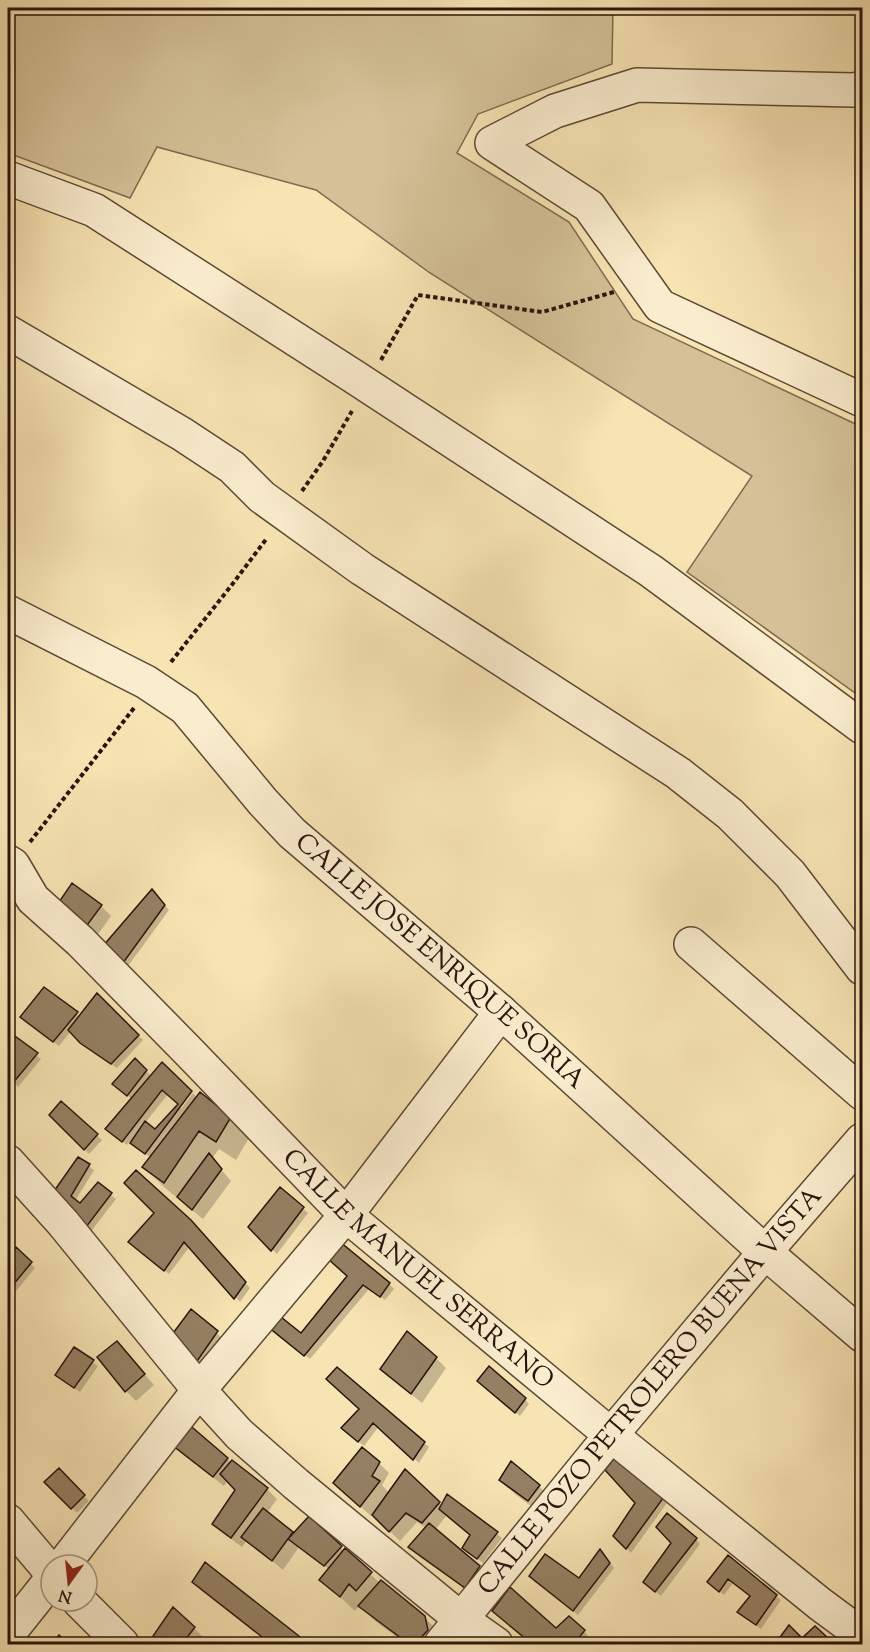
<svg xmlns="http://www.w3.org/2000/svg" width="870" height="1652" font-family="'Sorts Mill Goudy',serif">
<rect width="100%" height="100%" fill="#f7e4b3"/>
<filter id="stains"><feTurbulence type="fractalNoise" baseFrequency=".00333" numOctaves="4"/><feColorMatrix values="0 0 0 0 .2 0 0 0 0 .09 0 0 0 0 .02 0 0 0 .5 -.17"/></filter>
<radialGradient id="worn" r=".72"><stop offset=".6" stop-color="#630" stop-opacity="0"/><stop offset="1" stop-color="#630" stop-opacity=".3"/></radialGradient>
<!-- green -->
<path fill="#d4c197" stroke="#7e6a52" stroke-width="1.5" d="M8 8H613L612 64 478 114 457 153 569 222 633 319 862 427V698L687 572 752 476 430 273 316 190 157 147 130 198 8 153Z"/>
<!-- shadow -->
<path fill="#0003" fill-rule="evenodd" d="M156 896 169 910 128 966 109 951Z
M101 906 111 916 96 937 69 915Z
M44 989 80 1017 97 995 143 1040 117 1068 86 1047 71 1031 59 1046 27 1022Z
M8 1033 41 1059 18 1087 8 1076Z
M135 1060 152 1077 190 1091 178 1107 181 1109 193 1093 197 1098 230 1118 249 1138 236 1160 219 1149 212 1159 231 1181 203 1219 164 1187 144 1167 151 1158 130 1141 127 1145 112 1133 132 1099 119 1088ZM168 1094 180 1104 155 1131 145 1123Z
M61 1104 102 1140 89 1154 51 1115Z
M78 1159 94 1170 75 1201 80 1205 111 1195 116 1199 85 1239 51 1209Z
M280 1189 308 1213 277 1254 250 1227Z
M156 1213 196 1227 250 1288 240 1302 190 1246 169 1274 134 1246Z
M8 1232 15 1240 8 1251Z
M16 1249 35 1268 8 1301V1260Z
M349 1276 389 1284 394 1289 385 1300 369 1289 310 1359 273 1331 301 1335Z
M191 1312 227 1342 206 1372 197 1363Z
M74 1349 98 1366 80 1392 61 1379Z
M126 1353 154 1385 136 1401 126 1391Z
M436 1358 446 1368 422 1403 392 1379 382 1369Z
M484 1386 525 1399 529 1404 520 1416Z
M360 1409 424 1443 429 1447 419 1463 379 1426 364 1446 348 1433Z
M184 1455 227 1459 267 1489 277 1499 267 1513 294 1535 309 1519 380 1583 424 1617 440 1633 442 1644H406L375 1621 360 1605 355 1611 321 1579 329 1569 299 1547 283 1570 247 1540 242 1547 224 1534 214 1524 237 1490 228 1480 224 1486Z
M379 1463 389 1473 382 1485 389 1493 405 1471 442 1506 447 1496 502 1538 483 1563 469 1552 471 1535 447 1515 435 1530 489 1578 476 1597 420 1557 410 1547 426 1528 417 1522 400 1541 372 1514 371 1516 345 1493Z
M59 1470 89 1501 77 1513 47 1482Z
M501 1480 539 1486 554 1502 543 1515 516 1495Z
M663 1498 667 1503 631 1553 615 1536Z
M696 1539 700 1544 661 1596 649 1586 673 1542Z
M604 1555 614 1568 578 1615 536 1581 579 1580Z
M728 1557 781 1600 761 1629 744 1616 751 1596 734 1582 724 1595 714 1587Z
M499 1616 556 1630 584 1631 588 1636 582 1644H534Z
M789 1627 802 1640 815 1628 831 1643 830 1644H777Z
M194 1628 204 1638 199 1644H164L155 1635Z"/>
<!-- building -->
<path fill="#948063" stroke="#29140d" stroke-width="1.5" d="M72 883 102 905 85 928 57 905Z
M152 889 165 905 123 963 103 946Z
M44 987 78 1012 53 1042 20 1017Z
M97 993 139 1035 111 1064 80 1043 68 1030Z
M8 1031 38 1053 12 1084 8 1078Z
M135 1058 147 1070 127 1096 112 1084Z
M162 1062 192 1091 145 1154 130 1143 145 1121 155 1129 178 1104 162 1090 122 1142 105 1129Z
M200 1092 231 1117 216 1142 199 1131 164 1183 142 1167Z
M61 1101 98 1134 84 1150 49 1115Z
M209 1153 222 1169 192 1210 177 1197Z
M78 1157 90 1164 71 1196 80 1203 98 1182 112 1193 80 1235 45 1204Z
M136 1170 191 1220 246 1282 234 1299 184 1242 164 1271 128 1242 154 1213 124 1183Z
M280 1187 304 1207 271 1251 248 1227Z
M339 1241 390 1283 380 1297 363 1285 304 1356 267 1326 276 1313 301 1333 347 1276 327 1258Z
M16 1247 32 1262 8 1291V1257Z
M191 1309 218 1331 195 1364 171 1336Z
M407 1331 437 1357 411 1394 380 1369Z
M117 1341 145 1374 125 1392 97 1357Z
M74 1347 94 1360 74 1388 55 1375Z
M489 1366 526 1398 515 1413 477 1381Z
M337 1367 425 1442 413 1460 373 1423 358 1442 341 1428 359 1409 326 1379Z
M186 1422 228 1458 213 1477 172 1445Z
M362 1447 380 1462 372 1476 380 1481 360 1507 333 1483Z
M615 1457 664 1497 626 1549 613 1536 635 1503 605 1470Z
M232 1460 268 1488 231 1538 212 1524 235 1490 220 1474Z
M511 1461 540 1485 528 1501 499 1480Z
M59 1468 85 1495 71 1509 44 1482Z
M405 1469 440 1502 422 1523 406 1513 389 1532 372 1515Z
M447 1494 498 1532 477 1559 462 1548 470 1535 439 1509Z
M263 1508 293 1532 272 1561 241 1537Z
M667 1513 697 1538 655 1592 643 1582 671 1543 656 1527Z
M309 1516 342 1546 324 1566 288 1539Z
M429 1523 480 1566 465 1588 408 1547Z
M345 1548 372 1572 356 1591 349 1584 340 1597 319 1580Z
M600 1549 610 1563 573 1611 529 1576 545 1554 579 1578Z
M728 1555 777 1595 756 1625 737 1612 750 1596 728 1579 719 1592 707 1582Z
M205 1562 309 1644H271L192 1582Z
M381 1580 425 1616 428 1630 415 1644H409L358 1606Z
M510 1587 556 1628 569 1616 585 1630 574 1644H532L492 1611Z
M173 1607 195 1627 182 1644H163L153 1636Z
M789 1625 802 1638 815 1626 827 1637 822 1644H775Z
M59 1635 68 1644H51Z"/>
<g fill="none" stroke-linecap="round" stroke-linejoin="round">
<defs>
<g id="minor">
<path d="M862 88 854 90 637 85 555 111 492 143 589 206 660 306 862 400"/>
<path d="M8 178 94 210 353 376 651 571 862 727"/>
<path d="M8 332 182 434 232 467 262 497 362 569 678 773 730 814 790 874 862 968"/>
<path id="s1" d="M8 612 146 682 185 708 263 802 292 833 501 1012 765 1252 862 1335"/>
<path id="s2" d="M8 862 13 865 33 899 80 941 190 1053 346 1215 611 1435 820 1604 862 1635"/>
<path d="M691 944 862 1093"/>
<path d="M8 1162 63 1223 199 1390 239 1434 296 1484 462 1620 496 1644"/>
<path d="M8 1521 51 1572"/>
<path d="M63 1565 199 1390 346 1215 501 1012"/>
<path d="M79 1601 122 1644"/>
<path d="M8 1634 51 1580"/>
<path id="s3" d="M441 1644 611 1435 765 1252 862 1140"/>
</g>
</defs>
<!-- minor casing -->
<use href="#minor" stroke="#5c4836" stroke-width="36"/>
<!-- path -->
<path stroke="#29140d" stroke-width="4" stroke-dasharray="4.5 3" stroke-linecap="butt" d="M381 360 418 295 542 312 614 292
M302 491 323 461 352 411
M171 662 231 586 267 538
M30 842 134 708"/>
<!-- minor -->
<use href="#minor" stroke="#faedce" stroke-width="33"/>
</g>
<g text-anchor="middle" dominant-baseline="central" stroke-width="4.5" stroke-linejoin="round" paint-order="stroke">
<!-- street labels -->
<g font-size="26" fill="#29140d" stroke="#faedce">
<text stroke="none"><textPath href="#s1" startOffset="562">CALLE JOSE ENRIQUE SORIA</textPath></text>
<text stroke="none"><textPath href="#s2" startOffset="580">CALLE MANUEL SERRANO</textPath></text>
<text stroke="none"><textPath href="#s3" startOffset="328">CALLE POZO PETROLERO BUENA VISTA</textPath></text>
</g>
</g>
<!-- margin -->
<rect width="870" height="1652" fill="none" stroke="#f7e4b3" stroke-width="30"/>
<rect x="9" y="9" width="852" height="1634" fill="none" stroke="#29140d" stroke-width="3"/>
<rect x="15" y="15" width="840" height="1622" fill="none" stroke="#29140d" stroke-width="1.5"/>
<!-- north arrow -->
<g transform="translate(69 1583) rotate(195)"><circle r="28" fill="#faedce" stroke="#a69681" stroke-width="1.5"/>
<path d="M0-4.5L10 22L0 15L-10 22Z" fill="#8f2418"/>
<text y="-9" font-size="16" font-weight="bold" text-anchor="middle" fill="#29140d">N</text>
</g>
<rect width="100%" height="100%" filter="url(#stains)"/>
<rect width="100%" height="100%" fill="url(#worn)"/>
</svg>
